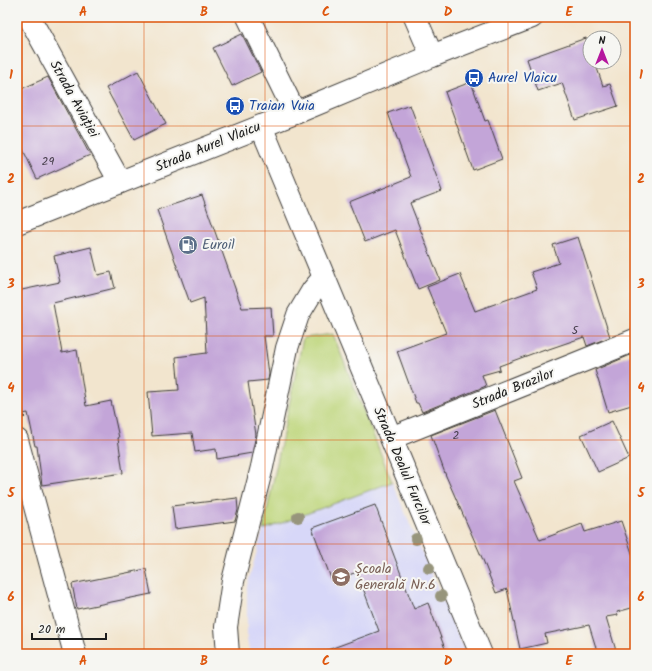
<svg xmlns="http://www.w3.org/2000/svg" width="652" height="671" font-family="Kalam,sans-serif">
<rect width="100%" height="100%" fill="#f6f6f2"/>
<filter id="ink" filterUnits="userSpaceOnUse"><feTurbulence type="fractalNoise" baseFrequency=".025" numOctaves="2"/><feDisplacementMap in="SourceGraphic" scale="8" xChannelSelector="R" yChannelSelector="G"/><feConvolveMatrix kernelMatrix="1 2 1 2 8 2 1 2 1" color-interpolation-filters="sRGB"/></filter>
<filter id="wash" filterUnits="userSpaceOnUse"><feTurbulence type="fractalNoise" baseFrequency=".012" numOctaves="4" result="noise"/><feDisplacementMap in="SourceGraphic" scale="16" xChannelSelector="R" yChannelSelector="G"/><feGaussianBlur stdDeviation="0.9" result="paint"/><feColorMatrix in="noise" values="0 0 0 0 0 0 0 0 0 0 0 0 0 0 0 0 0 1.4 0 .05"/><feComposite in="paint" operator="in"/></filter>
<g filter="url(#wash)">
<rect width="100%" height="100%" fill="#f2e5ce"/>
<!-- built -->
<path fill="#d7d7f8" d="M392 482 466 654H250L247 640V586L263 530Z"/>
<!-- green -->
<path fill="#bed67a" stroke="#6d794b" d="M333 334 392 482 263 530 303 338Z"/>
<g id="blocks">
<!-- building -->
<path fill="#c3a5d8" d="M242 34 261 72 232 86 213 48Z
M586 38 590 49V62H595L603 86 610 84 618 106 575 120 562 83 538 91 527 59Z
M138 71 166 124 134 140 106 88Z
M48 77 90 155 37 179 17 137V91Z
M471 82 485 121 488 120 502 159 473 170 445 92Z
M410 105 442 191 410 203 440 280 418 289 395 230 365 242 349 202 411 177 388 113Z
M202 195 242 308 271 307 273 336H264L269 374 268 380 248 382 256 435 252 453 217 459 216 449 195 452 192 433 152 436 148 392 179 390 176 357 207 353 204 298 190 303 157 210Z
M578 237 610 337 587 346 584 337 546 350 545 349 499 366 500 370 482 375 486 386 422 412 418 403H416L397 351 446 333 427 287 460 274 475 311 537 289 531 272 559 263 553 245Z
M91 247 98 275 111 272 115 288 53 303 62 353 77 350 86 406 111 401 119 438H118L123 473 42 485 37 446H35L28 413 22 414 17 382V291L60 282 54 256Z
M635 353V404L608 412 595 370Z
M495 410 522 478 514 481 540 540 582 524 585 532 621 521 635 562V607L617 612 618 615 606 617 617 654H598L589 625 545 634 547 643 520 649 507 589 496 593 483 560 446 476 431 435Z
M612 421 629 458 598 472 581 435Z
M237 498 238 510 235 521 175 529 172 506Z
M375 505 414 609 428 603 447 654H322V652L379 631 357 572 332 581 312 528Z
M146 569 151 594 77 609 72 584Z"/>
</g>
</g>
<g filter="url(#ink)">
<use href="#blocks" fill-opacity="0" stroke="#3c3a37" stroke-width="1"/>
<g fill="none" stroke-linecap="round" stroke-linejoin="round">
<defs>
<path id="minor" d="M29 17 120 182
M248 17 295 113
M415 17 432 56
M261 126 481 654
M391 438 635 340
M17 440 75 654
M228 654 226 627 233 581 262 467 287 348 298 315 313 290 324 277"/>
<path id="primary" d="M17 223 295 113 432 56 532 17"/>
</defs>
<!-- minor casing -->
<use href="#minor" stroke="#3c3a37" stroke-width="24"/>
<!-- primary casing -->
<use href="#primary" stroke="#3c3a37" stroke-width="24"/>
<!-- path -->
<path stroke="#3c3a37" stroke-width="2.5" stroke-dasharray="3 3" stroke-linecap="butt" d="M17 392 24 418"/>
<!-- minor -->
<use href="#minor" stroke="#fff" stroke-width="22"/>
<!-- primary -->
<use href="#primary" stroke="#fff" stroke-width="22"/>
</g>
<!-- trees -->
<g fill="#97957c">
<circle cx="298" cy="517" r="6"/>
<circle cx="416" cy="539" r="6"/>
<circle cx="429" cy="568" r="6"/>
<circle cx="441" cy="596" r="6"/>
</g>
</g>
<!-- grid -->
<path fill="none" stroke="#de560d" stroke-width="1" stroke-opacity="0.55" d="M144 17V654M265 17V654M387 17V654M508 17V654M17 126H635M17 231H635M17 336H635M17 440H635M17 544H635"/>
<!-- icons -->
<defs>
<symbol id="bus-disc" viewBox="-11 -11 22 22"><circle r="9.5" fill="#1a4fb4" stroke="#f6f6f2"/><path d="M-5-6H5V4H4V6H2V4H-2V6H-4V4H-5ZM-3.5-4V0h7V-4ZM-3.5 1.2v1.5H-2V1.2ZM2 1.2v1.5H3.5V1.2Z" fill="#fff"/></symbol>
<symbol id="fuel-disc" viewBox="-11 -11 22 22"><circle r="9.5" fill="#5c6f8a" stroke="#f6f6f2"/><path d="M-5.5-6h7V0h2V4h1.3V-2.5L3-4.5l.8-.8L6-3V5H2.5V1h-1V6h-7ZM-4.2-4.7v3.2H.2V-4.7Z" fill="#fff"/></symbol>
<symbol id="school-disc" viewBox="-11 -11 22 22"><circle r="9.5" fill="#8d6e63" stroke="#f6f6f2"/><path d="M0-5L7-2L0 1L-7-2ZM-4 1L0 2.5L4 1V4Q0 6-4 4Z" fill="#fff"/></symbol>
</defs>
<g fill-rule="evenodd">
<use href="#bus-disc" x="463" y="67" width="22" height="22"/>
<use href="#bus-disc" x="224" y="95" width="22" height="22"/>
<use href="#fuel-disc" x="177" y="234" width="22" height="22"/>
<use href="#school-disc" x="330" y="566" width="22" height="22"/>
</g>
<g text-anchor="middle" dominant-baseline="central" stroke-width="4" stroke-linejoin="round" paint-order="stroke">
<!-- number labels -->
<g font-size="12" fill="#463e4b">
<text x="48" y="161">29</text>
<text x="575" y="330">5</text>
<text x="456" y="435">2</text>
</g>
<!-- transit labels -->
<g font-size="14" fill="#164399" stroke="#f6f6f2" text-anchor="start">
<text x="488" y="78">Aurel Vlaicu</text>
<text x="249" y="106">Traian Vuia</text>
</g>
<!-- street labels -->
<g font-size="14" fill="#1c1c1c" stroke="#f6f6f2">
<text transform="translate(74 99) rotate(61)">Strada Aviației</text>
<text transform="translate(208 147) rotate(-22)">Strada Aurel Vlaicu</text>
<text transform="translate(513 389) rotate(-22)">Strada Brazilor</text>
<text transform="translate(402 466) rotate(67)">Strada Dealul Furcilor</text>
</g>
<!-- service labels -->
<g font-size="14" fill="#4e5e75" stroke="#f6f6f2" text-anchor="start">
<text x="202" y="245">Euroil</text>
</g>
<!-- education labels -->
<g font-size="14" fill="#785e54" stroke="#f6f6f2" text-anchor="start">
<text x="355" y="569">Școala<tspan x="355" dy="16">Generală Nr.6</tspan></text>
</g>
</g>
<!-- margin -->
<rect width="652" height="671" fill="none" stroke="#f6f6f2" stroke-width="44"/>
<!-- north arrow -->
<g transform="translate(602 50)"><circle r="19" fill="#f6f6f2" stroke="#9f9f9c"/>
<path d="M0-3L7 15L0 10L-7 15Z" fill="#b5179e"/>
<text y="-6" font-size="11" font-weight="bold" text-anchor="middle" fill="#1c1c1c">N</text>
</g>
<!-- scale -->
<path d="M32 633v6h74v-6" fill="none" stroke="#1c1c1c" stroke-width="2"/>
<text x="38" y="633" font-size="12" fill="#1c1c1c" stroke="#f6f6f2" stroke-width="3" paint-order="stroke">20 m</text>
<rect x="22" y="22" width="608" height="627" fill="none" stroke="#de560d" stroke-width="1.5"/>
<g font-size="13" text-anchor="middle" font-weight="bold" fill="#de560d">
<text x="83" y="16">A</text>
<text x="204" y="16">B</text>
<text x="326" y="16">C</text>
<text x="448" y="16">D</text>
<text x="569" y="16">E</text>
<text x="11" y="79">1</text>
<text x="641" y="79">1</text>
<text x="11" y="183">2</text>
<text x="641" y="183">2</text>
<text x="11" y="288">3</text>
<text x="641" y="288">3</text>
<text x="11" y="392">4</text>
<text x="641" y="392">4</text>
<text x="11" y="497">5</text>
<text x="641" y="497">5</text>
<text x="11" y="601">6</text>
<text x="641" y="601">6</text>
<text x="83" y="665">A</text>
<text x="204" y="665">B</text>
<text x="326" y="665">C</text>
<text x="448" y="665">D</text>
<text x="569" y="665">E</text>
</g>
</svg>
